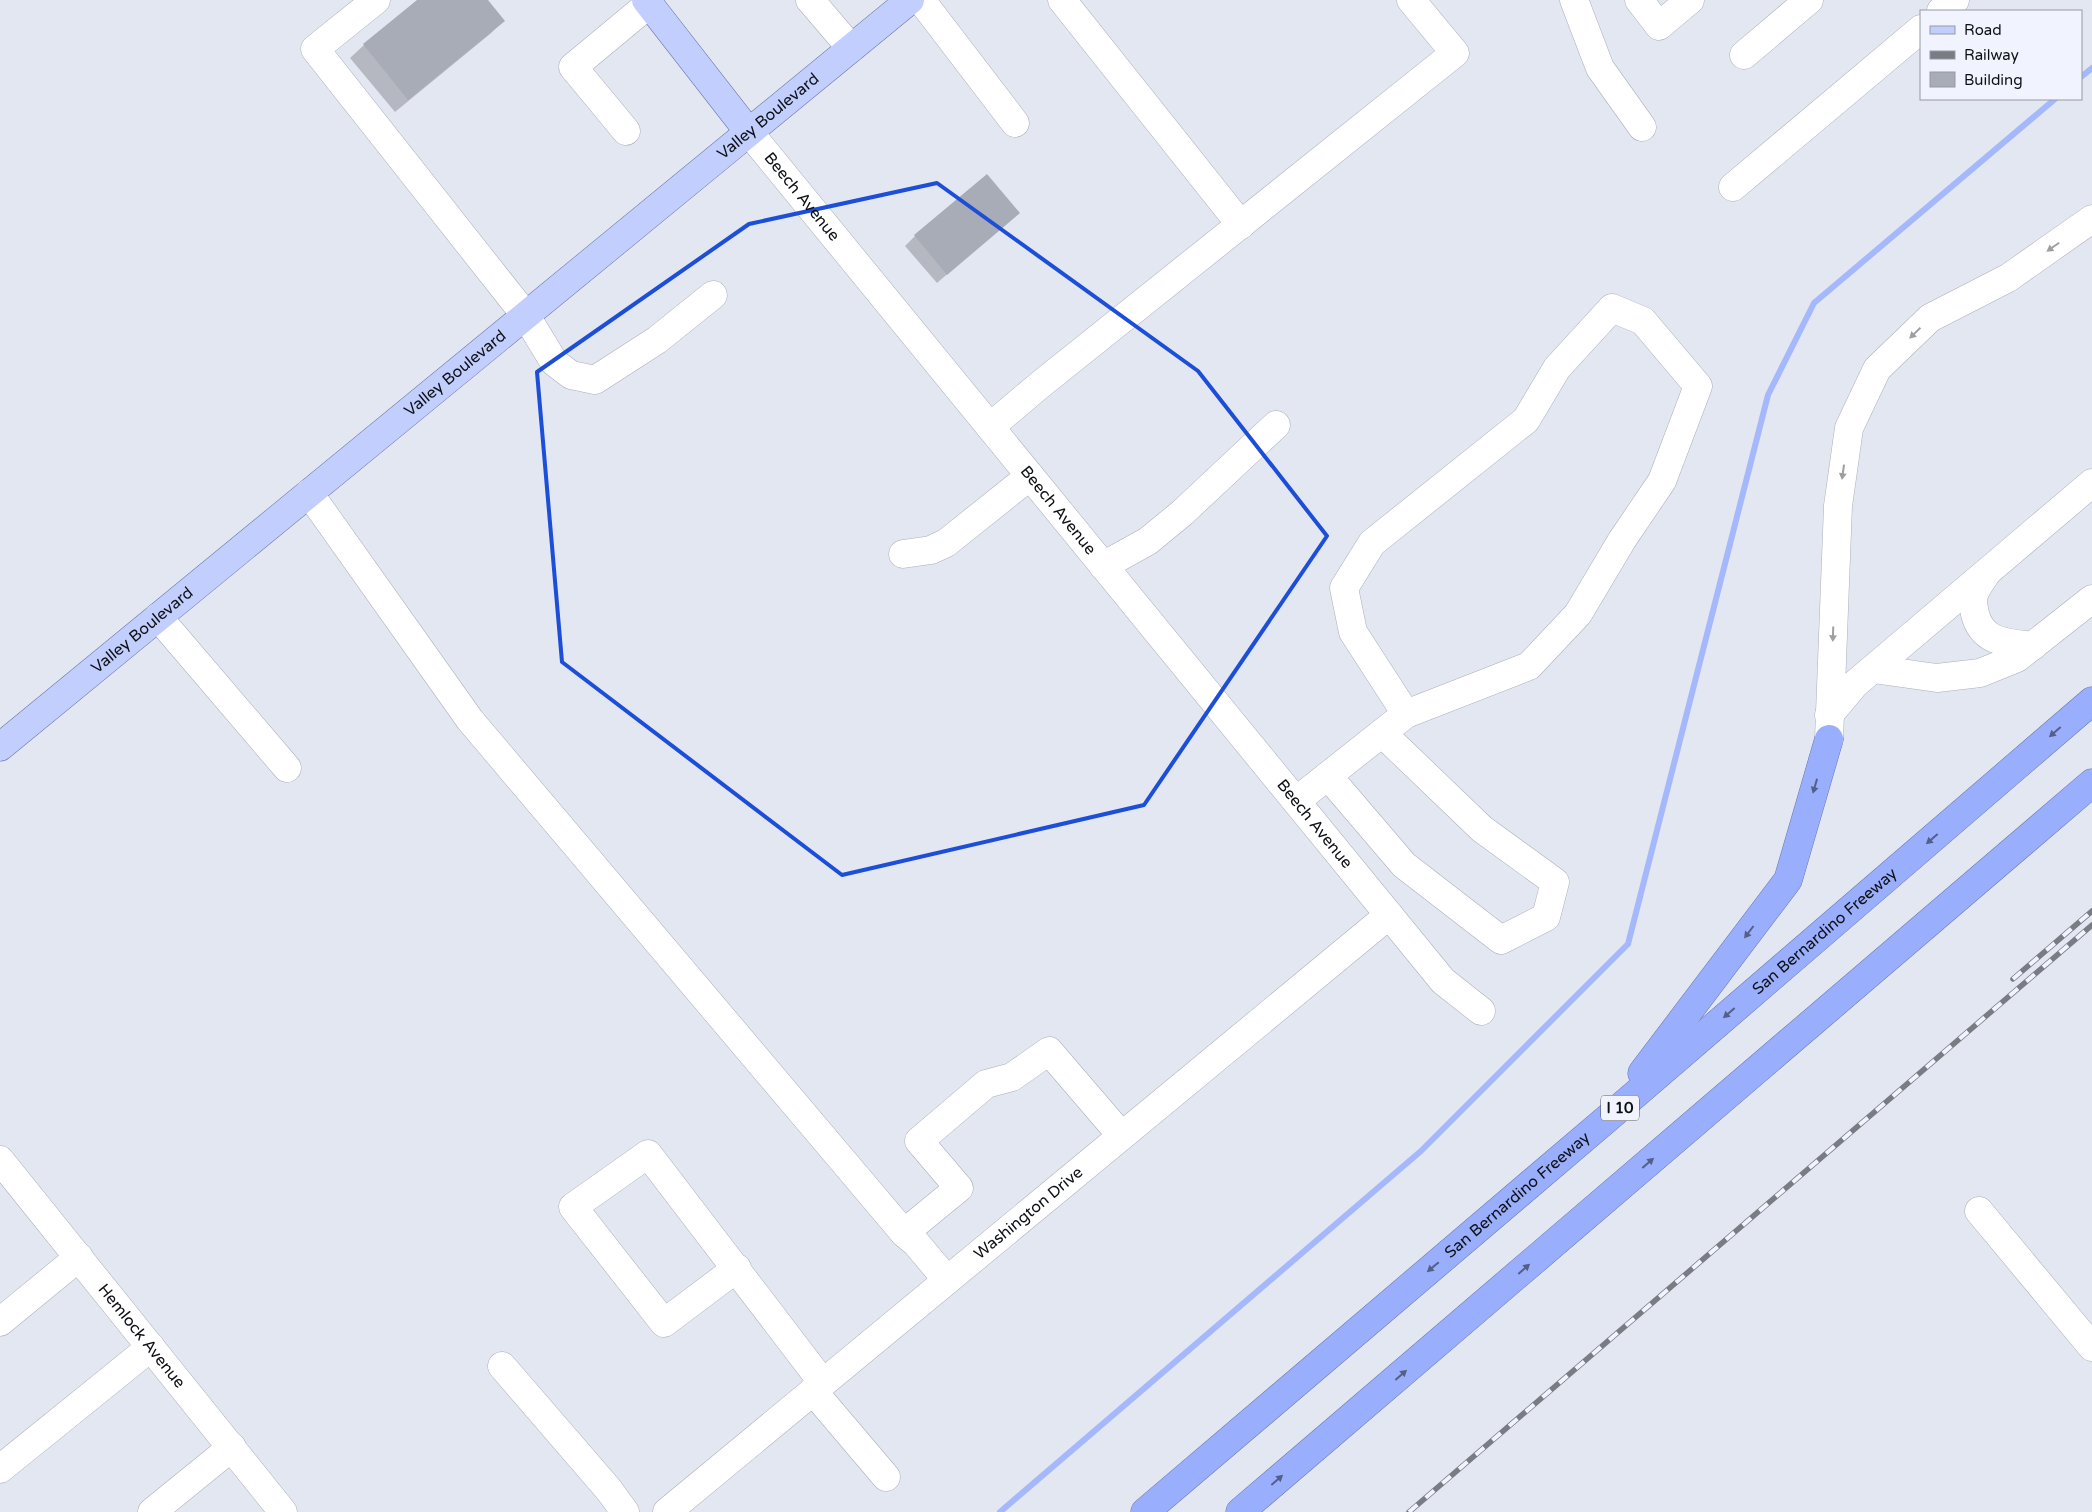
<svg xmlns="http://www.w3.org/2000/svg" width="2092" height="1512" font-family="'Varela Round',sans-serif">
<rect width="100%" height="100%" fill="#e3e7f2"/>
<!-- shadow -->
<path fill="#0003" d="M419 0H486L503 21 490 34 395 112 350 58 364 45Z
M1018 213 937 283 905 246 915 236Z"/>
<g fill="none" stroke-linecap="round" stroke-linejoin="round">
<!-- stream -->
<path stroke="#a5b8fc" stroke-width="6" d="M2081 77 2092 68
M1000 1512 1421 1151 1628 944 1768 395 1814 303 2055 99"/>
</g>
<!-- building -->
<path fill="#a8acb6" d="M417 0H488L505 21 408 100 363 44Z
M987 174 1020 213 947 275 914 235Z"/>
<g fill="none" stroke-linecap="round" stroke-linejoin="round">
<defs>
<g id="minor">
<path d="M376 0 315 49 526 316 554 362 571 375 595 380 657 340 713 295"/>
<path d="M810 0 851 48"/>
<path d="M921 0 1015 123"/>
<path d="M1062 0 1241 225"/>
<path d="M1574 0 1600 68 1642 127"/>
<path d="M1639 0 1659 26 1690 0"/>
<path d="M1941 11 1955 0"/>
<path d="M1744 55 1809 0"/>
<path d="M626 131 573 67 649 4"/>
<path id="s1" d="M748 131 1443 981 1481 1011"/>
<path d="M1733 187 1921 29"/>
<path d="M990 427 1041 384 1455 53 1411 0"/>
<path d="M309 493 470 720 904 1233 916 1243 947 1280"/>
<path d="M903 554 931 550 946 543 1030 476"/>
<path d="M1103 566 1148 541 1182 513 1276 425"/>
<path d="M1986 574C1982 580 1976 588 1974 595 1972 600 1974 609 1975 614 1982 643 2008 643 2033 646"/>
<path d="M158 617 287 768"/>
<path d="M1873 669 1937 678 1980 673 2017 658 2092 599"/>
<path d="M1829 715 1855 684 2092 483"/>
<path d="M1829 739 1838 506 1849 428 1877 369 1930 318 2008 278 2092 219"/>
<path d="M1328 776 1404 865 1501 940 1546 917 1555 882 1482 829 1382 733"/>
<path d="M1296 801 1406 714 1353 632 1344 588 1372 543 1526 420 1557 368 1612 308 1643 321 1698 386 1662 481 1622 540 1578 614 1529 666 1406 714"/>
<path id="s2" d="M0 1160 283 1512"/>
<path d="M1979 1211 2092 1347"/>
<path d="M904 1233 959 1188 919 1141 986 1084 1012 1077 1049 1051 1121 1135"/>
<path d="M737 1268 664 1323 573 1207 648 1154 823 1383"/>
<path d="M0 1322 79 1257"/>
<path d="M502 1366 609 1490 625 1512"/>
<path d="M813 1391 886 1477"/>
<path d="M0 1469 151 1347"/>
<path d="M152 1512 232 1447"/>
<path id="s3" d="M667 1512 1389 915"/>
</g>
<g id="major">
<path d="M646 0 748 131"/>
<path id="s4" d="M0 747 910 0"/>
</g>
<g id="highway">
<path d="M1642 1073 1788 880 1829 739"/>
<path id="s5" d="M1145 1512 1609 1117 2092 701"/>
<path d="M1240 1512 2092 783"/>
</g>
</defs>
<!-- minor casing -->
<use href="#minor" stroke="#acafb9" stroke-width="29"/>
<!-- major casing -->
<use href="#major" stroke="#6877aa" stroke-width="29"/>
<!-- highway casing -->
<use href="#highway" stroke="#6877aa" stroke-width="29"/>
<!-- minor -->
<use href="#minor" stroke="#fff" stroke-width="28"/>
<!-- major -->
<use href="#major" stroke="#c2cefd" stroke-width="28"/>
<!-- highway -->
<use href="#highway" stroke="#99aefc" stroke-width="28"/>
<defs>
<path id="rail" d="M2013 979 2092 911
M1409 1512 2092 925"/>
</defs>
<!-- rail casing -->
<use href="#rail" stroke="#797c83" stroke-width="5.5"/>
<!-- rail -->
<use href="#rail" stroke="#f1f4ff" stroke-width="4" stroke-dasharray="11" stroke-linecap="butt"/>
</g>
<!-- one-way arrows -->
<defs><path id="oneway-solid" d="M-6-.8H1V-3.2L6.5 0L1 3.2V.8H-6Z" transform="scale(1.25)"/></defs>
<g fill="#9f9fa1">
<use href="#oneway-solid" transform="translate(2053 247) rotate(145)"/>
<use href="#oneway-solid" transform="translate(1915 333) rotate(136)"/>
<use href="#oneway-solid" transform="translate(1843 472) rotate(98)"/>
<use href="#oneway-solid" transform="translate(1833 634) rotate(92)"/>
</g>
<g fill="#545f88">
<use href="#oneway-solid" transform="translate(2055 732) rotate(139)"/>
<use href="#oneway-solid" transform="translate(1815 786) rotate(106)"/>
<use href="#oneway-solid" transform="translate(1932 839) rotate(139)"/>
<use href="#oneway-solid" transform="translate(1749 932) rotate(127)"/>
<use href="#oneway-solid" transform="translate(1729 1013) rotate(139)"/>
<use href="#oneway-solid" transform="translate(1648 1163) rotate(-41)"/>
<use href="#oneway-solid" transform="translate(1433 1267) rotate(140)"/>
<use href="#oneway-solid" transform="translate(1524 1269) rotate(-41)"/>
<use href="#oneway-solid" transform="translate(1401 1375) rotate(-41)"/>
<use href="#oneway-solid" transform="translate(1277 1480) rotate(-41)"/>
</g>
<!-- marked area -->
<path fill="none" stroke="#1d4ed8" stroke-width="4" stroke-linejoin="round" d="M937 183 1198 371 1327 536 1144 805 842 875 562 662 537 372 749 224Z"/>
<g text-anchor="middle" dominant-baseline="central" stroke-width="4.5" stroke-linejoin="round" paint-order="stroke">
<!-- shield labels -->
<rect fill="#f1f4ff" stroke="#52545a" stroke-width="1" x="1601" y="1095.5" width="38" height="25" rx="4"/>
<g font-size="15" font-weight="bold" fill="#0e1013">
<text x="1620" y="1108">I 10</text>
</g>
<!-- street labels -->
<g font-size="16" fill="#0e1013" stroke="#f1f4ff">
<text stroke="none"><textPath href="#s4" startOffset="994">Valley Boulevard</textPath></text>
<text stroke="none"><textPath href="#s1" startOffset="85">Beech Avenue</textPath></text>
<text stroke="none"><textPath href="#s4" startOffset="589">Valley Boulevard</textPath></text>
<text stroke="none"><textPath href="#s1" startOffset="490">Beech Avenue</textPath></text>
<text stroke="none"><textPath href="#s4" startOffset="184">Valley Boulevard</textPath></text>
<text stroke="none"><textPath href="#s1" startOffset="895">Beech Avenue</textPath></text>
<text stroke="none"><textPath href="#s5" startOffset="894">San Bernardino Freeway</textPath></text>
<text stroke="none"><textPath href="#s5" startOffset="489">San Bernardino Freeway</textPath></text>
<text stroke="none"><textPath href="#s3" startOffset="469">Washington Drive</textPath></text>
<text stroke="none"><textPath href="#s2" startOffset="226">Hemlock Avenue</textPath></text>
</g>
</g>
<!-- legend -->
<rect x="1920" y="10" width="162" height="90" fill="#f1f4ff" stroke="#9699a1"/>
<rect x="1930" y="26" width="25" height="8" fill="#c2cefd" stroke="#9699a1"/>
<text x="1964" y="35" font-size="15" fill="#0e1013">Road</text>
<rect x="1930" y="51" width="25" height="8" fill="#797c83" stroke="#9699a1"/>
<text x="1964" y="60" font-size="15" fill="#0e1013">Railway</text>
<rect x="1930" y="72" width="25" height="15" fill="#a8acb6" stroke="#9699a1"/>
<text x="1964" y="85" font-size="15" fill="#0e1013">Building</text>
</svg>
